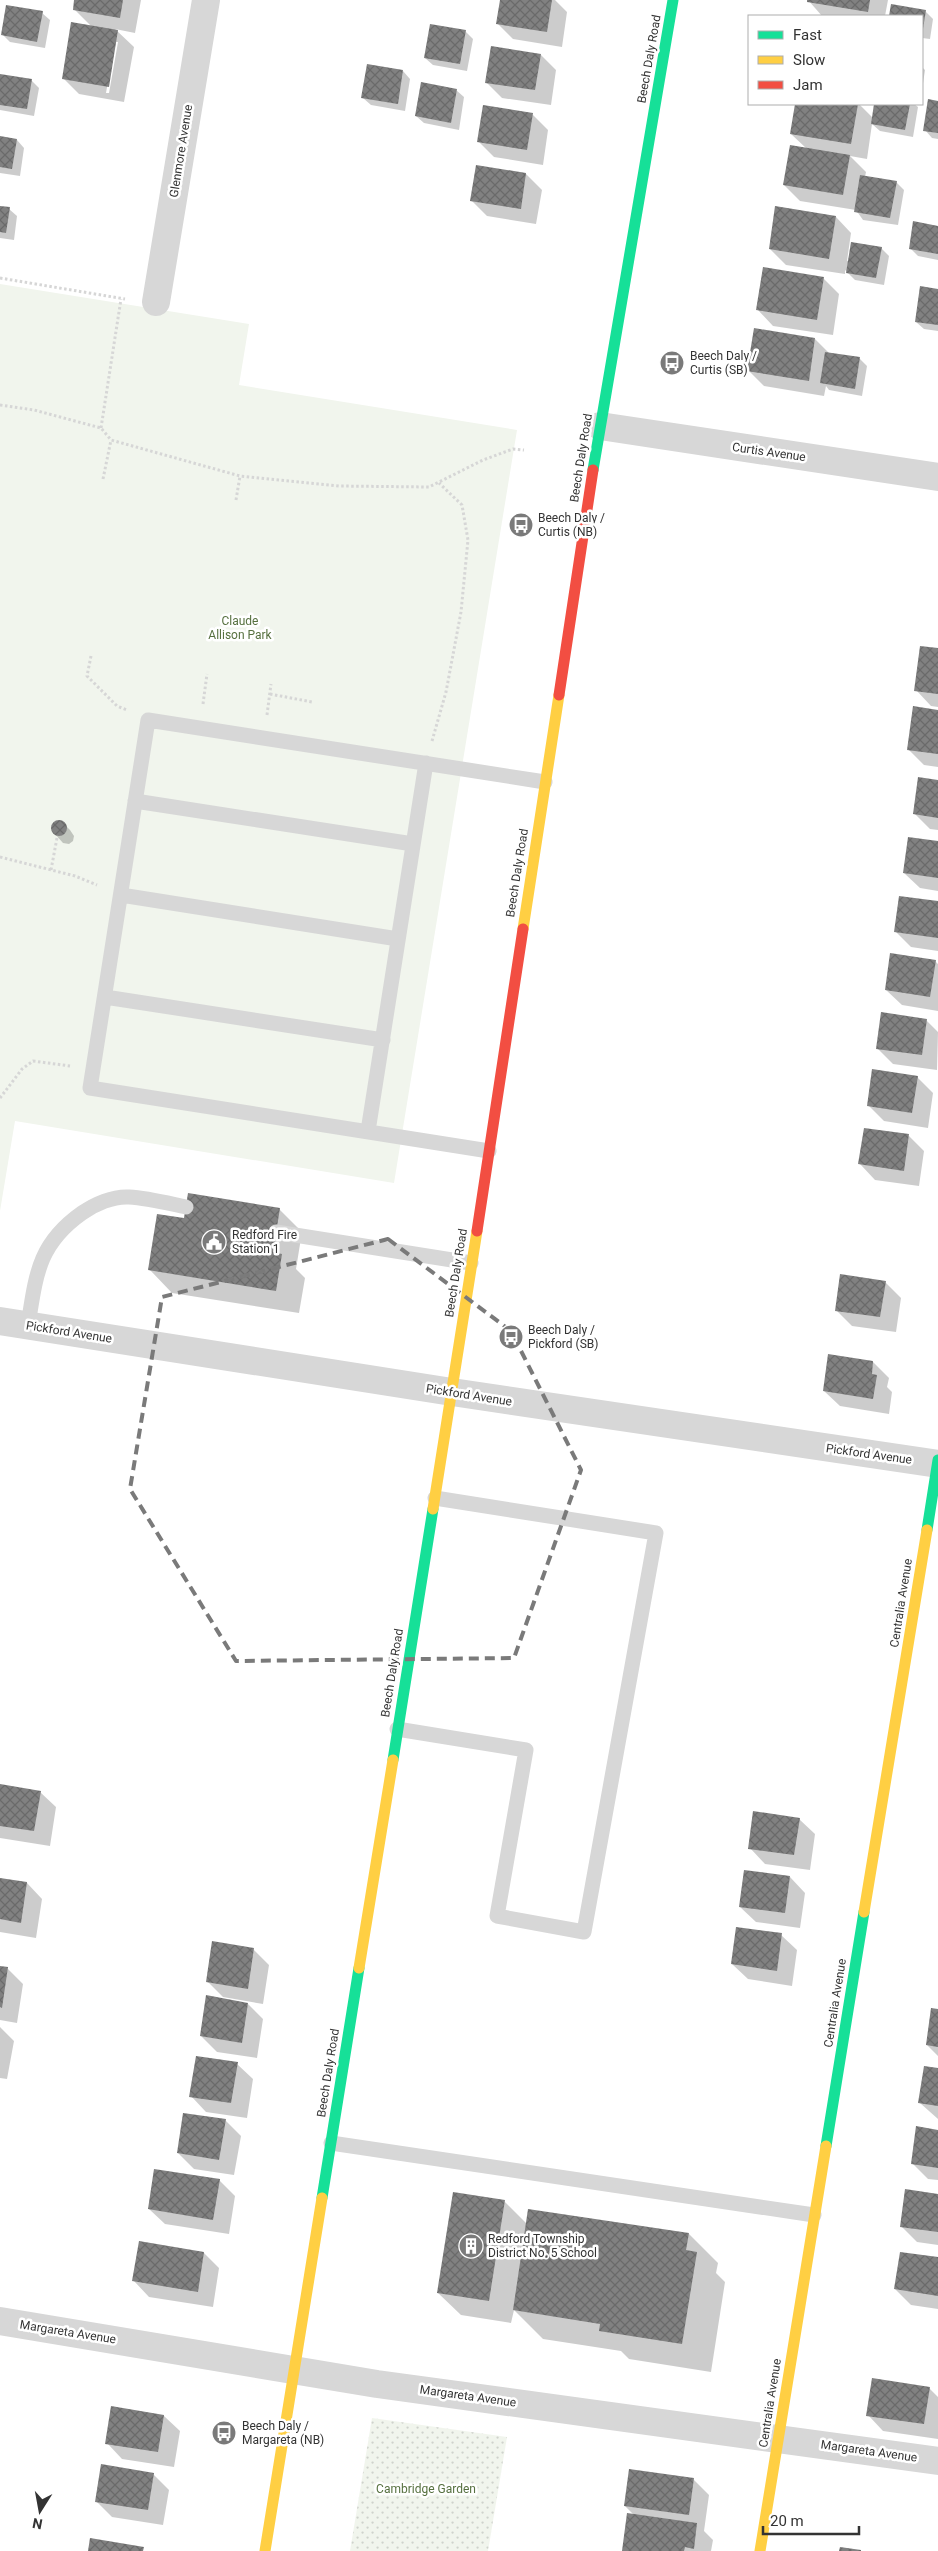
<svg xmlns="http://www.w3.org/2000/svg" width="938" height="2551" font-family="Roboto,sans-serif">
<defs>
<pattern id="grass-dots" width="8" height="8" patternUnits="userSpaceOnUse" patternTransform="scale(1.25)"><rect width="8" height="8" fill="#f1f5ed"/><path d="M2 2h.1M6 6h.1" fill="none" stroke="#cfd2cc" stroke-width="1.8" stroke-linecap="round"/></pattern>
<pattern id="building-cross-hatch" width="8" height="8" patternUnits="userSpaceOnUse" patternTransform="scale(1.25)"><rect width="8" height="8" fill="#818181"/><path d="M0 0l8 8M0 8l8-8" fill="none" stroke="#6a6a6a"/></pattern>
</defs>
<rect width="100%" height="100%" fill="#fff"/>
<!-- grass -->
<path fill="url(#grass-dots)" d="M372 2418 507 2437 488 2551H350Z"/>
<!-- park -->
<path fill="#f1f5ed" d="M0 284 249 324 239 385 517 430 394 1183 15 1121 0 1211Z"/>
<!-- shadow -->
<path fill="#0003" fill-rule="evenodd" d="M76 0H141L135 33 115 29 134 47 124 102 79 94 63 78 92 27 74 9ZM115 42H118L109 93H106Z
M501 0H555L567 12 562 47 513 39 498 24Z
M808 0H888L885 16H822Z
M892 6 925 11 933 19 930 39 922 38V16H890Z
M42 13 50 20 45 48 10 42 3 35Z
M465 31 473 39 467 71 433 65 425 58Z
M541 55 556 70 551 105 502 98 486 82Z
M922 67 925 70 922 90Z
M403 71 410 79 405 111 371 105 363 98Z
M0 75 31 80 39 88 34 116 0 110Z
M456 90 464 97 459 130 424 123 416 116Z
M938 102V139L932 138 925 130Z
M796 104H859L873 118 875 104H914L918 107 913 137 880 131 872 124 867 159 850 156 866 172 865 177 896 182 904 190 898 225 863 220 856 210 800 201 784 185 807 149 791 134Z
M532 114 548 130 543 165 494 157 478 141Z
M0 137 17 140 24 148 20 176 0 173Z
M477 166 526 174 542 190 536 224 487 216 472 201Z
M0 207 9 209 17 216 14 240 0 238Z
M836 217 851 233 847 261 881 248 889 256 884 285 855 280 845 270V274L786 265 770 249Z
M938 227V260L918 256 910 248Z
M823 278 839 294 833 335 773 326 758 310Z
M938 290V331L924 329 916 322Z
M815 339 830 354 860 359 867 366 862 396 829 390 826 386 824 396 764 386 749 371Z
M938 650V707L931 706 916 690Z
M938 711V767L924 765 908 749Z
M938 781V830L930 829 915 814Z
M56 822H62L70 830 74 836 73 841 69 844 63 843 55 834 52 830Z
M938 842V891L920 888 904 873Z
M938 903V951L911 947 895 931Z
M935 961 938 964V1011L902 1005 886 990Z
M926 1020 938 1032 937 1070 893 1064 877 1048Z
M917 1077 933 1093 928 1128 884 1121 868 1105Z
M865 1129 909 1136 924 1151 919 1186 875 1180 860 1164Z
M279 1209 302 1232 296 1269 305 1278 299 1313 172 1293 150 1270 185 1220Z
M885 1282 901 1298 896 1332 852 1326 836 1310Z
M873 1362 889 1378 887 1387 892 1392 889 1414 840 1406 824 1391Z
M0 1785 40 1792 56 1807 50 1846 0 1838Z
M799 1819 815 1834 810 1870 765 1864 750 1848Z
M790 1877 805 1893 800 1928 756 1922 740 1907Z
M0 1879 27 1883 42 1899 36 1938 0 1932Z
M781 1935 797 1950 792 1986 748 1979 732 1964Z
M253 1949 269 1965 263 2004 223 1997 207 1981Z
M0 1967 8 1969 23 1984 17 2023 0 2020Z
M248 2004 263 2019 257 2058 217 2052 201 2036Z
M938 2010V2056L927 2045Z
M0 2027 14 2041 7 2079 0 2078Z
M237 2064 253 2079 247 2118 206 2112 191 2096Z
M938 2069V2119L920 2103Z
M225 2120 241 2136 234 2175 194 2169 178 2153Z
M938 2131V2180L928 2179 912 2163Z
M219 2180 235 2196 229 2234 165 2224 149 2209Z
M938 2195V2245L917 2242 901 2226Z
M504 2201 527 2224 689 2234 718 2263 716 2273 725 2282 711 2372 629 2359 621 2351 543 2339 514 2310 511 2323 461 2315 438 2293Z
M204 2253 219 2268 213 2307 149 2297 134 2281Z
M938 2259V2309L911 2305 895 2289Z
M929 2388 938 2397V2439L883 2431 868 2415Z
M112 2407 164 2416 180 2431 174 2467 122 2459 107 2443Z
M153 2474 169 2490 163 2525 112 2517 96 2501Z
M693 2479 709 2495 704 2531 713 2540 711 2551H623L635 2516 625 2506Z"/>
<!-- building -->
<path fill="url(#building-cross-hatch)" d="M74 0H123L120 18 73 10Z
M500 0H552L547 32 496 24Z
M807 0H870L868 12 807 2Z
M891 4 926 10 923 29 922 16H889Z
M6 5 43 11 37 42 1 35Z
M71 22 118 30 109 87 62 79Z
M430 24 466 30 460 64 424 58Z
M491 46 541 54 535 90 485 83Z
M367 64 403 70 398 104 361 98Z
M0 74 32 79 27 109 0 105Z
M421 82 457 89 451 123 415 116Z
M928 99 938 101V133L923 131Z
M795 104H858L851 144 790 134Z
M874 104H910L905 130 871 124Z
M483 105 533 113 527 150 477 142Z
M0 136 17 139 12 169 0 167Z
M790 145 850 155 843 195 783 185Z
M476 165 526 173 521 209 470 201Z
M860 175 897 181 890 218 854 212Z
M0 206 10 207 6 233 0 232Z
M775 206 836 216 829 259 769 249Z
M913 221 938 226V254L909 249Z
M851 242 882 247 876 278 846 273Z
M763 267 824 277 817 320 756 310Z
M920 286 938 289V325L915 322Z
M754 328 815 338 809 381 747 371Z
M825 352 860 357 855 389 820 383Z
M920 646 938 648V694L914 691Z
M913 706 938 710V754L907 750Z
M918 777 938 780V818L913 814Z
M51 828a8 8 0 1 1 16 0a8 8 0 1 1-16 0Z
M908 837 938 841V878L903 873Z
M899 896 938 901V938L894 932Z
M890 953 936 960 930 997 885 990Z
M881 1012 927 1019 922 1055 876 1049Z
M872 1069 918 1076 912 1113 867 1106Z
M864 1128 909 1134 904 1171 858 1164Z
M188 1193 280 1208 273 1252 282 1254 276 1291 148 1270 157 1214 184 1218Z
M840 1274 886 1281 880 1317 835 1311Z
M828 1354 873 1361 872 1374 877 1375 873 1399 823 1391Z
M0 1784 41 1791 34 1831 0 1826Z
M753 1811 800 1818 794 1855 748 1849Z
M744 1870 790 1876 785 1913 739 1907Z
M0 1878 27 1882 21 1923 0 1919Z
M736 1927 782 1933 777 1971 731 1964Z
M212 1941 254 1948 248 1989 206 1982Z
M0 1966 8 1967 2 2008 0 2007Z
M206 1995 248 2003 242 2043 200 2036Z
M931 2008 938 2009V2047L926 2045Z
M196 2056 238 2062 231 2103 189 2097Z
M924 2066 938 2068V2106L918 2103Z
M183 2113 226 2119 219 2160 177 2153Z
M916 2126 938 2130V2168L911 2164Z
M154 2169 220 2179 213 2220 148 2209Z
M905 2189 938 2194V2232L900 2227Z
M453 2192 505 2200 489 2301 437 2293Z
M528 2209 689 2233 686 2250 697 2252 682 2344 599 2331 600 2324 513 2310Z
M139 2241 204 2252 198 2292 132 2281Z
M900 2252 938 2257V2296L894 2289Z
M872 2378 930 2387 924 2424 866 2416Z
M111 2406 164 2415 158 2452 105 2444Z
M101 2464 154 2473 148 2510 95 2502Z
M629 2469 694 2478 689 2515 624 2506Z
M627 2513 697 2523 694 2549 685 2547 684 2551H622Z
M90 2538 144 2547 143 2551H88Z
M840 2547 861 2550V2551H839Z"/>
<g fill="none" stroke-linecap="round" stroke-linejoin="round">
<!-- path -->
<path stroke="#d6d6d6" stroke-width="3" stroke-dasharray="2.5 2.5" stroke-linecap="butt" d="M0 278 125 299
M0 405 34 410 101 428 111 440 240 476 339 486 429 487 483 460 513 449 524 450
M101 428 121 299
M103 479 111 440
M236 500 240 476
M91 656 87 676 117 706 127 710
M270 694 312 702
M203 704 207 674
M267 715 271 684
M432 741 446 692 461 612 468 540 462 505 439 483
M0 857 75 876 97 885
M51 870 57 838
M0 1098 22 1069 33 1061 70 1066"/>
<!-- lane -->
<path stroke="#d7d7d7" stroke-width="15" d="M135 801 413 844
M121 895 398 939
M105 997 383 1040
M368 1131 426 763
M489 1151 90 1088 93 1069 148 720 545 782
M276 1232 471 1263
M28 1325C36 1275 38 1244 82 1213 95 1204 113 1196 129 1197 148 1198 167 1203 186 1207
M397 1729 526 1750 497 1916 584 1932 656 1533 435 1498
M331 2143 814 2215"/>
<!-- street -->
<path stroke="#d7d7d7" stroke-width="28" d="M156 302 206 0
M600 426 938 477
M0 1321 452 1392 938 1464
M0 2321 377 2384 938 2461"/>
<!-- fast -->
<path stroke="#16e098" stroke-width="11" d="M593 470 673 0
M927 1530 938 1460
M393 1760 433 1509
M826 2146 864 1912
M322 2198 359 1968"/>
<!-- slow -->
<path stroke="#ffcf43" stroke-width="11" d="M523 929 559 695
M433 1509 477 1231
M864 1912 927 1530
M359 1968 393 1760
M265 2551 322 2198
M760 2551 826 2146"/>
<!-- jam -->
<path stroke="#f24e42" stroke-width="11" d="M559 695 593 470
M477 1231 523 929"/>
</g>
<!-- marked area -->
<path fill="none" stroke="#7a7a7a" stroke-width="4" stroke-dasharray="10 6" stroke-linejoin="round" d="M388 1239 511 1331 581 1470 514 1658 236 1661 130 1489 162 1297Z"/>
<!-- icons -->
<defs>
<symbol id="bus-disc" viewBox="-11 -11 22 22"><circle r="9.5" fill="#7a7a7a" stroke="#fff"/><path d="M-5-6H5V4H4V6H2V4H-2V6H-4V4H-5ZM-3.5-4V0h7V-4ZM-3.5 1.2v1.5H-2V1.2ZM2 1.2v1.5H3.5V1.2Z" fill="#fff"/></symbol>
<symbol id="civic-disc" viewBox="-11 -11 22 22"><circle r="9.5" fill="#7a7a7a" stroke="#fff"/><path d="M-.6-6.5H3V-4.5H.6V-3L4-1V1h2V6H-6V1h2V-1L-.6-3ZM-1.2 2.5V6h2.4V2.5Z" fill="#fff"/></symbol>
<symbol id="building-disc" viewBox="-11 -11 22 22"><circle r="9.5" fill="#7a7a7a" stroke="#fff"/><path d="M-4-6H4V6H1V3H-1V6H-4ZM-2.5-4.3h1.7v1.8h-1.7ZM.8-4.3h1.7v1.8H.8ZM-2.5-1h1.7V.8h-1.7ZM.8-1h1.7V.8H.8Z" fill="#fff"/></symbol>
</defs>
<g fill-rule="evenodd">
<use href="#bus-disc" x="658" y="349" width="28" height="28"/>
<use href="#bus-disc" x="507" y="511" width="28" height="28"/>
<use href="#civic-disc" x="200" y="1228" width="28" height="28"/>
<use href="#bus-disc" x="497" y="1323" width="28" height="28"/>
<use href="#building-disc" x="457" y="2232" width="28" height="28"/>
<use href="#bus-disc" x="210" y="2419" width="28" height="28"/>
</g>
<g text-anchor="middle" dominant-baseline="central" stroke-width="5" stroke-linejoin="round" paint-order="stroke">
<!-- street labels -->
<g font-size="12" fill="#333" stroke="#fff">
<text transform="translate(649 59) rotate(-80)">Beech Daly Road</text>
<text transform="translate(181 151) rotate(-81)">Glenmore Avenue</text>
<text transform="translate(769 452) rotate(8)">Curtis Avenue</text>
<text transform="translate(581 458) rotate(-81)">Beech Daly Road</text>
<text transform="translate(517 873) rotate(-81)">Beech Daly Road</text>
<text transform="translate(456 1273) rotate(-81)">Beech Daly Road</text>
<text transform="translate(69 1332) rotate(9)">Pickford Avenue</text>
<text transform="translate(469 1395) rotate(9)">Pickford Avenue</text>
<text transform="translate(869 1454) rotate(8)">Pickford Avenue</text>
<text transform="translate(901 1603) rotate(-81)">Centralia Avenue</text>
<text transform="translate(392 1673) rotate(-81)">Beech Daly Road</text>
<text transform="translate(835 2003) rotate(-81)">Centralia Avenue</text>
<text transform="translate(328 2073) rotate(-81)">Beech Daly Road</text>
<text transform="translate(68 2332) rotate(9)">Margareta Avenue</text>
<text transform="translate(468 2396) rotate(8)">Margareta Avenue</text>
<text transform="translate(770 2403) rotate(-81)">Centralia Avenue</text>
<text transform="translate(869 2451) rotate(8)">Margareta Avenue</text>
</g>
<!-- poi labels -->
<g font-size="12" fill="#333" stroke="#fff" text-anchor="start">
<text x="690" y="356">Beech Daly /<tspan x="690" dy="14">Curtis (SB)</tspan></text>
<text x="538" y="518">Beech Daly /<tspan x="538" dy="14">Curtis (NB)</tspan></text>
<text x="232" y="1235">Redford Fire<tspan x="232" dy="14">Station 1</tspan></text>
<text x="528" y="1330">Beech Daly /<tspan x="528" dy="14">Pickford (SB)</tspan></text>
<text x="488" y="2239">Redford Township<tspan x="488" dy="14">District No. 5 School</tspan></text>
<text x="242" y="2426">Beech Daly /<tspan x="242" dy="14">Margareta (NB)</tspan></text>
</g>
<!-- park labels -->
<g font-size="12" fill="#56703f" stroke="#fff">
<text x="240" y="621">Claude<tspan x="240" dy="14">Allison Park</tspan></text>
<text x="426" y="2489">Cambridge Garden</text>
</g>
</g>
<!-- legend -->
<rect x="748" y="15" width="175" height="90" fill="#ffffff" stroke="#adadad"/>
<rect x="758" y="31" width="25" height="8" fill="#16e098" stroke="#adadad"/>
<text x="793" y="40" font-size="15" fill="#333333">Fast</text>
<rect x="758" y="56" width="25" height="8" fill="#ffcf43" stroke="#adadad"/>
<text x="793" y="65" font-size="15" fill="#333333">Slow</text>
<rect x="758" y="81" width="25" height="8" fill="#f24e42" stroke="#adadad"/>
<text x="793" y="90" font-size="15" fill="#333333">Jam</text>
<!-- north arrow -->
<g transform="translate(40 2511) rotate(191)" stroke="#ffffff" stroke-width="4" paint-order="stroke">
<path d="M0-4L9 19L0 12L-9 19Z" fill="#333333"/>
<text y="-8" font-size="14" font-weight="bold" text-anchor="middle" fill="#333333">N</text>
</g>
<!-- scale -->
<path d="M763 2526v8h96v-8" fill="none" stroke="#333333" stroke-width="2.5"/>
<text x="770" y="2526" font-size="15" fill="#333333" stroke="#ffffff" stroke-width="4" paint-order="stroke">20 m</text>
</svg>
